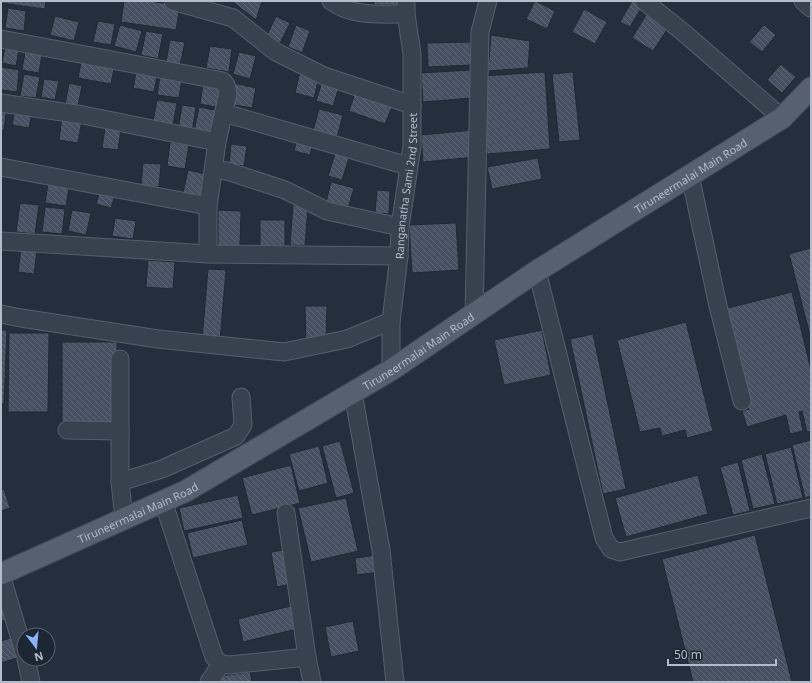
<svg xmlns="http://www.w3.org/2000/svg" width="812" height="683" font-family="'Noto Sans',sans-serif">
<defs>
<pattern id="building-back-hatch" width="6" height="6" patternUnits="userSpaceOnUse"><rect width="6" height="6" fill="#455162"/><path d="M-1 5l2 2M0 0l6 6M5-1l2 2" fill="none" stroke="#5d6877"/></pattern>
</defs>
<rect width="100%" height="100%" fill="#242f3e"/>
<!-- building -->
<path fill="url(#building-back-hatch)" stroke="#1f2835" d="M2 1H46L45 9 1 3Z
M124 1H150L180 6 176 30 121 22Z
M233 1H262L256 20 233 2Z
M374 1H403V5H374Z
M535 1 555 11 547 29 526 19Z
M632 1H636L643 5 630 27 620 22Z
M8 8 26 11 24 31 5 28Z
M584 9 607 22 595 44 572 32Z
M648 12 670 25 653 51 632 38Z
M55 16 79 22 74 41 50 35Z
M276 16 290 23 280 43 266 37Z
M98 21 115 24 111 45 93 42Z
M120 25 142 31 136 52 114 46Z
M296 25 310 31 302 53 288 47Z
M764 25 776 35 762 52 749 42Z
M146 31 163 34 158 59 141 55Z
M491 35 530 41 528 68 488 71Z
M170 40 185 42 180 65 166 62Z
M470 42 471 65 428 67 427 43Z
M210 46 232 49 229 72 206 68Z
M5 47 19 49 16 66 2 63Z
M25 52 42 54 39 73 22 70Z
M239 52 256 56 250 79 233 74Z
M82 58 115 64 111 84 78 78Z
M781 64 796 77 782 93 767 80Z
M1 67 19 70 17 92 1 90Z
M470 70 472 98 423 102 421 73Z
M300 72 319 77 314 98 295 93Z
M545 72 550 149 487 154 482 76Z
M573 72 580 140 559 142 552 74Z
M136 73 157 76 154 92 133 88Z
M24 74 40 77 36 98 20 96Z
M160 76 182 79 179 98 157 95Z
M44 79 59 81 55 100 41 97Z
M323 79 340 84 333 106 316 101Z
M69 83 82 86 78 106 65 104Z
M233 83 256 88 252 108 229 104Z
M203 84 224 87 221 108 200 104Z
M355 93 392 107 385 124 349 111Z
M157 100 177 103 173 125 153 121Z
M1 105 7 106 4 130H1Z
M182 105 196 107 192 132 178 130Z
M199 107 219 111 214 134 194 131Z
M319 109 343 115 337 137 313 131Z
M15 110 32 113 29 128 12 125Z
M62 117 82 120 78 143 59 140Z
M105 128 121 130 118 150 102 148Z
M474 130 476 157 423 162 421 135Z
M298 135 314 140 310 155 294 151Z
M170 142 189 145 185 169 167 166Z
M231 144 247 146 244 166 229 164Z
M335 154 349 158 342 180 328 176Z
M538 158 542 179 492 189 487 167Z
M143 163 161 164 159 187 141 186Z
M188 170 210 175 205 198 183 193Z
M331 182 354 188 348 208 326 202Z
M48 184 69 187 66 206 45 203Z
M101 188 116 192 111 208 96 204Z
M377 190 390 191 389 214 375 213Z
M20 203 39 205 35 234 16 232Z
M293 205 308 206 305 246 290 245Z
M45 207 65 209 62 234 42 232Z
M72 210 91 213 86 235 68 231Z
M218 210 241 211 240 246H218Z
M115 218 136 221 133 239 112 236Z
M260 220H285V246H260Z
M456 223 459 270 412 273 409 225Z
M21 248 37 250 34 274 18 272Z
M811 248V339L789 254Z
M148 260 175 262 173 289 146 287Z
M208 269 226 270 220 342 202 340Z
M792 292 811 370V431L807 432 802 411 799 412 803 431 790 434 786 415 747 427 742 411 749 409 724 309Z
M305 306H327L326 342 306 347Z
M686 322 713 431 687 438 685 430 662 436 660 428 640 432 617 340Z
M1 330H7L4 404H1Z
M542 330 551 375 504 385 494 340Z
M9 333H49L48 412H8Z
M593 334 626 489 603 494 570 339Z
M62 342H117L118 423H62Z
M811 440V496L805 498 792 445Z
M340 441 354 493 336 498 322 446Z
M319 446 328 483 299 491 289 454Z
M791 447 803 498 777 504 765 454Z
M762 454 775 504 753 509 741 460Z
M738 462 750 511 733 515 720 467Z
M291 465 300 503 252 515 242 478Z
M698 475 708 514 626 537 615 498Z
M4 489 10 508 1 511V490Z
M238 495 243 518 184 531 179 508Z
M346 498 358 551 311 562 298 508Z
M242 520 248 545 193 558 187 533Z
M755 535 792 682H693L662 559Z
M283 550 290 584 277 587 271 552Z
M378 555 380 572 357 575 355 558Z
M1 600 6 620 1 621Z
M291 606 297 629 243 642 238 619Z
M353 621 359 651 331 657 325 627Z
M17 636 23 656 1 663V641Z
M250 672 252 682H221L220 676Z"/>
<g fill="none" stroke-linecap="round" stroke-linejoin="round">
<defs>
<g id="minor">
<path d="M173 1 233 18 276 52 324 76 412 105"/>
<path d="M331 1C352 17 380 14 406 14"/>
<path d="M644 1 683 32 782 118"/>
<path d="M803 1 811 8"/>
<path d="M1 39 223 81 226 85 228 93 217 142 208 206V254"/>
<path d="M1 103 83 115 217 142"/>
<path d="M224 113 408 166"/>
<path d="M1 167 208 206"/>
<path d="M214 170 227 171 285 190 327 211 400 227"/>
<path d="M690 175 718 306 742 401"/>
<path d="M1 241 208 254 399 256"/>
<path d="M537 271 604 538 611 549 620 552 811 508"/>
<path d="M1 314 21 318 158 339 284 352 347 339 391 321"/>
<path d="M474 315 480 32 488 1"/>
<path d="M120 359V482L124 519"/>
<path id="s1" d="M391 370V321L399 256 400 227 412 146V54L406 14V1"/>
<path d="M353 393 381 550 395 682"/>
<path d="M67 430 120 431"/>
<path d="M120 482 162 469 236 436 243 425 241 397"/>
<path d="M163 501 214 657 221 664 229 665 307 657 312 682"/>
<path d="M286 513 307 657"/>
<path d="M1 575 24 652"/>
<path d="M26 659 31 682"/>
<path d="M209 682 221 664"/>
</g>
<g id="major">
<path id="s2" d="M1 574 186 491 391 370 537 271 782 118 811 88"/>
</g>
</defs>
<!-- minor casing -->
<use href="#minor" stroke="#565f6c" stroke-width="19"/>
<!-- major casing -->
<use href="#major" stroke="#414a57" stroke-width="23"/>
<!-- minor -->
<use href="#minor" stroke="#38414e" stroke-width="17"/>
<!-- major -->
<use href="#major" stroke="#56606e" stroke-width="21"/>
</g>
<g text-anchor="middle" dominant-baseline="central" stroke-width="3" stroke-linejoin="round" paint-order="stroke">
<!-- street labels -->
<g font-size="11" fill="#b4bcc9" stroke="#1d2633">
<text stroke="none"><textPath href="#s2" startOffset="798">Tiruneermalai Main Road</textPath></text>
<text stroke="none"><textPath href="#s1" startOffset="185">Ranganatha Sami 2nd Street</textPath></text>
<text stroke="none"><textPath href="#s2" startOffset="474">Tiruneermalai Main Road</textPath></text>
<text stroke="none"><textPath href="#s2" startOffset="150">Tiruneermalai Main Road</textPath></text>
</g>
</g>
<!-- border -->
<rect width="812" height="683" fill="none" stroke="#b4bcc9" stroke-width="4"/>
<!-- north arrow -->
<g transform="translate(36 647) rotate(164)"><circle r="19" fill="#1d2633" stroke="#59626f"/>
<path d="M0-3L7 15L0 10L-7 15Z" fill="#8ab4f8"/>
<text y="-6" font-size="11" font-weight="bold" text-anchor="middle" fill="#b4bcc9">N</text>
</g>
<!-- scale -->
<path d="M668 659v6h108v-6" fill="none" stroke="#b4bcc9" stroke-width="2"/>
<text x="674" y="659" font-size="12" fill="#b4bcc9" stroke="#1d2633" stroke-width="3" paint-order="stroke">50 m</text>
</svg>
